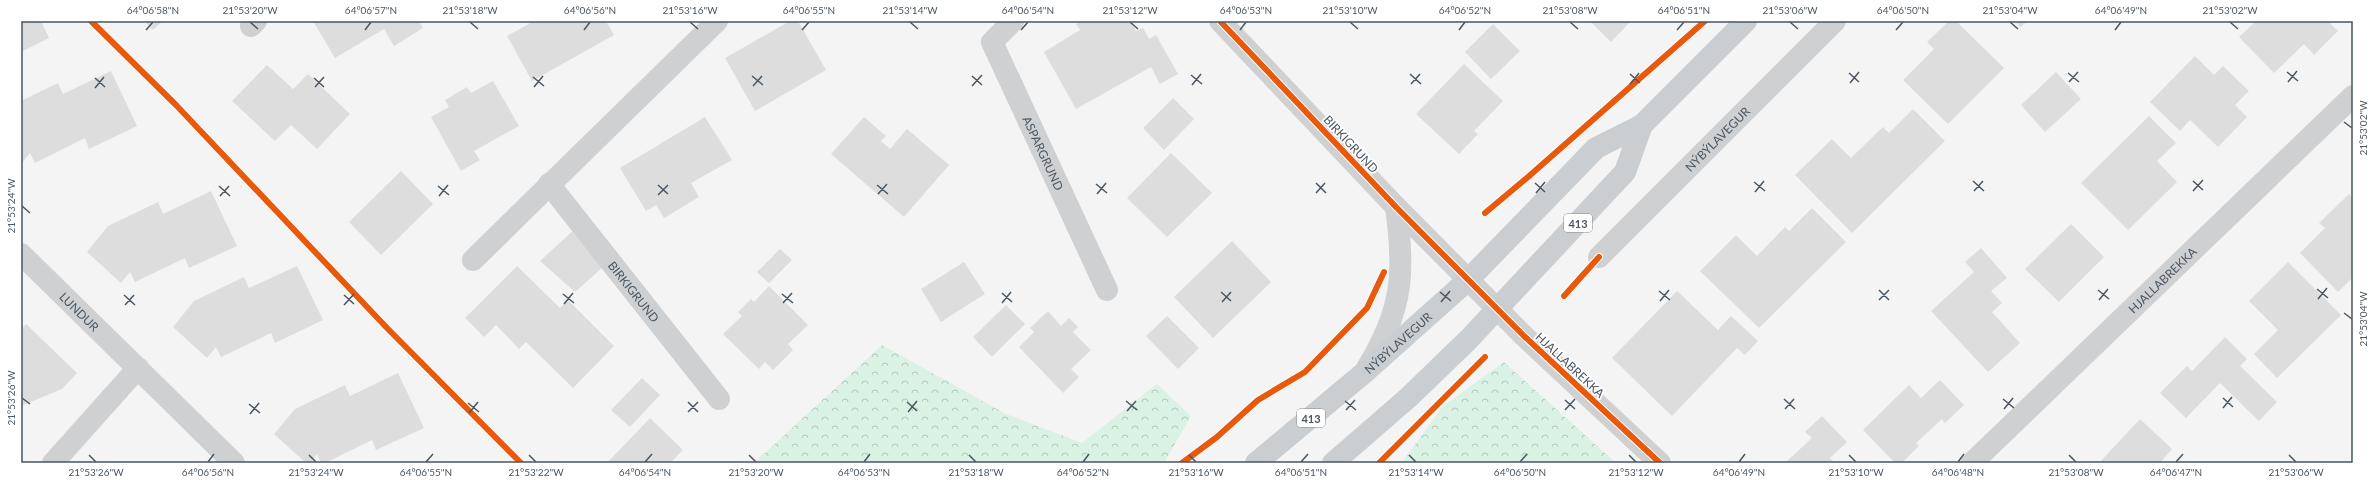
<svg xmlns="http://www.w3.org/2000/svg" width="2374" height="484" font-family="Lato,sans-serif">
<defs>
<pattern id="forest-crowns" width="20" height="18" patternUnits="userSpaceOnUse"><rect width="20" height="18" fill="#d9f2e3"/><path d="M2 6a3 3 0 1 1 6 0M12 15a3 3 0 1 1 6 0" fill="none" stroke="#b2c7bb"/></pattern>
</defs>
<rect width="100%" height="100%" fill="#f4f4f4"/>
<!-- forest -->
<path fill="url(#forest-crowns)" d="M882 345 1006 414 1082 443 1157 384 1191 416 1164 463H754Z
M1504 362 1616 463H1402L1442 407Z"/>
<!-- building -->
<path fill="#ddddde" d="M21 21H41L49 38 21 52Z
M144 21H163L153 30Z
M313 21H419L423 28 394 46 384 29 335 58Z
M534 21H606L614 35 532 81 507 36Z
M790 21H798L826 70 755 111 725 58Z
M1081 21H1092L1093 23 1097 21H1131L1136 31 1143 28 1149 39 1156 35 1178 74 1160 84 1151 67 1076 109 1044 52 1080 30 1076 24Z
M1590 21H1631L1611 42Z
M1949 21H1956L2004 68 1948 124 1903 80 1934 49 1927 42Z
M2014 21H2027L2021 27Z
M2256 21H2328L2338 31 2314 55 2304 44 2274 73 2239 37Z
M1493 24 1520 51 1491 79 1465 52Z
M2195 56 2214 75 2223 66 2249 91 2235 105 2247 117 2218 147 2190 120 2180 131 2150 102Z
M1464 64 1503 101 1474 131 1478 134 1459 154 1416 114Z
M267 65 293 89 308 74 350 114 317 149 291 125 275 141 232 101Z
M111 71 137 126 89 149 85 138 35 163 30 153 21 164V101L58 83 63 94Z
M2056 72 2081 99 2045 132 2021 105Z
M493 81 519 126 474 151 480 160 461 171 431 117 449 107 445 100 467 87 471 93Z
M1173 98 1194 119 1164 150 1143 128Z
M1913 109 1945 141 1852 233 1795 175 1832 139 1851 158 1883 127 1889 133Z
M2149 116 2176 143 2157 161 2177 182 2128 230 2081 183Z
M705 117 732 160 691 183 699 197 664 218 656 205 646 211 620 168Z
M864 117 886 136 881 141 890 149 907 129 949 165 904 217 831 154Z
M1171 153 1212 193 1167 237 1127 198Z
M401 171 433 204 381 255 349 222Z
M211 191 237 246 189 268 185 258 135 282 130 272 121 283 87 252 108 226 158 202 163 214Z
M2349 194 2353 199V277L2338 292 2300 253 2325 228 2319 223Z
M1812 208 1846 242 1759 328 1700 271 1736 235 1757 256 1785 227 1789 231Z
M2071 224 2104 257 2059 302 2025 269Z
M577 227 603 267 575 292 540 261Z
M1232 241 1271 282 1213 338 1174 297Z
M1981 248 2007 278 1991 291 2002 303 1992 312 2020 343 1988 372 1931 311 1974 272 1965 262Z
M780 249 792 260 769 283 757 272Z
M964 262 985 294 941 322 921 289Z
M2288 262 2341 315 2277 378 2254 354 2278 330 2249 301Z
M297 266 323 320 275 343 271 333 221 357 216 347 207 358 173 327 194 301 244 277 249 288Z
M517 266 560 308 568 300 614 346 573 388 526 342 519 349 496 325 484 337 465 318Z
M769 286 808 325 788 344 793 350 773 370 765 362 759 369 723 334 742 316 738 312 751 299 754 302Z
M1677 291 1718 330 1731 316 1758 341 1745 355 1737 348 1672 416 1612 358Z
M1006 305 1025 324 992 357 973 337Z
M1048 311 1061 326 1069 318 1078 327 1073 332 1091 350 1071 369 1079 377 1063 393 1019 347 1034 332 1030 328Z
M1167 316 1199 348 1178 369 1146 336Z
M26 324 77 373 62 389 21 406V330Z
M2225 337 2247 359 2240 366 2277 402 2259 421 2220 383 2186 418 2160 393 2187 366 2192 371Z
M398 373 424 428 376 450 372 440 325 463H321L317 454 310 463H306L274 434 295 409 345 385 350 396Z
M642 378 660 395 630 427 611 410Z
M1940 380 1964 405 1945 423 1942 419 1916 443 1919 446 1902 463H1895L1863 430 1909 385 1921 398Z
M1822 416 1847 442 1830 458 1835 463H1785L1812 438 1805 432Z
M650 418 683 450 670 463H607Z
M2140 419 2172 449 2160 463H2099Z"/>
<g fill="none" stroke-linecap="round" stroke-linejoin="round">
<!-- street -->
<g stroke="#ced0d2" stroke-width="22">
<path id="s1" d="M1013 21 992 42 1107 290"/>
<path d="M1220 21 1396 207 1524 336 1660 463"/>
<path d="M251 26 256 21"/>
<path id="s2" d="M549 184 719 399"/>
<path id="s3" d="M21 254 234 463"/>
<path id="s4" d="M1599 257 1835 21"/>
<path d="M473 260 717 21"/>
<path d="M1367 368C1403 310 1405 272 1396 207"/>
<path d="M53 463 138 368"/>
<path id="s5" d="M1972 463 2353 96"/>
</g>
<!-- primary -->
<g stroke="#caced1" stroke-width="22">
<path id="s6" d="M1256 463 1365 372 1468 280 1596 148 1642 125 1746 21"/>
<path d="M1333 463 1409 397 1469 339 1625 172 1642 125"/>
</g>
<defs>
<path id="cycleway" d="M91 21 176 105 387 328 521 463
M1220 21 1396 207 1524 336 1660 463
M1485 213 1528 177 1705 21
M1564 296 1599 257
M1182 463 1217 437 1258 400 1305 372 1367 308 1384 272
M1379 463 1485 357"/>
</defs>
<!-- cycleway casing -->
<use href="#cycleway" stroke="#fff" stroke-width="8"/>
<!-- cycleway -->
<use href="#cycleway" stroke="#e8590c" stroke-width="6"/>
</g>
<!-- ticks -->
<path fill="none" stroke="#4a5661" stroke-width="1.5" d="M250 22 258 29M470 22 478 29M690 22 698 29M910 22 918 29M1130 22 1138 29M1350 22 1358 29M1570 22 1578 29M1790 22 1798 29M2010 22 2018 29M2230 22 2238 29M146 30 153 22M365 30 371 22M584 30 590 22M802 30 809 22M1021 30 1028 22M1240 30 1246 22M1459 30 1465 22M1677 30 1684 22M1896 30 1903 22M2115 30 2121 22M2287 72 2298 81M1849 73 1859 82M2068 73 2079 82M1410 74 1421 84M1630 74 1640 83M1191 75 1202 84M752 76 763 85M972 76 982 85M533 77 544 86M95 78 105 87M314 78 324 87M2069 82 2078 72M2288 82 2297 71M1850 83 1859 72M1411 84 1420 74M1630 84 1639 73M1192 85 1201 74M753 86 762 76M972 86 982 75M315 87 324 77M534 87 543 76M95 88 104 77M2344 122 2352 128M1973 181 1984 191M2193 181 2203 190M1754 182 1765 191M1316 183 1326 193M1535 183 1545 192M1096 184 1107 193M658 185 668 194M877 185 888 194M219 186 230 196M438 186 449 195M1974 191 1983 181M2193 191 2203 180M1755 192 1764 181M1316 193 1325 183M1536 193 1545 182M878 194 887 184M1097 194 1106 183M658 195 668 185M220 196 229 186M439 196 448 185M22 206 30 213M2317 289 2328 298M1879 290 1889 300M2098 290 2109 299M1659 291 1670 300M1221 292 1231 301M1440 292 1451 301M1002 293 1012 302M563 294 574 303M782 294 793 303M124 295 135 305M344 295 354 304M2318 299 2327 288M1879 300 1889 290M2099 300 2108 289M1660 301 1669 290M1222 302 1231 292M1441 302 1450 291M783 303 792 293M1002 303 1011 292M564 304 573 293M125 305 134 295M344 305 354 294M2344 313 2352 319M22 398 30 404M2223 398 2233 407M1784 399 1795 409M2003 399 2014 408M1565 400 1575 409M1126 401 1137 410M1345 401 1356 410M688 402 698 412M907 402 917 411M468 403 479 412M249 404 260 413M2223 408 2232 397M1785 409 1794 399M2004 409 2013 398M1346 410 1355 400M1565 410 1575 399M1127 411 1136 401M688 412 698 402M908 412 917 401M469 413 478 402M250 414 259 403M89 455 96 462M309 455 316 462M529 455 536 462M749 455 756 462M969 455 976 462M1189 455 1196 462M1409 455 1416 462M1629 455 1636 462M1849 455 1856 462M2069 455 2076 462M2289 455 2296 462M208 462 214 454M426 462 433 454M645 462 652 454M864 462 870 454M1083 462 1089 454M1301 462 1308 454M1520 462 1527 454M1739 462 1745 454M1958 462 1964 454M2176 462 2183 454"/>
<g text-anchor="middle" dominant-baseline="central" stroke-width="3.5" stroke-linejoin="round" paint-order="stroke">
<!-- shield labels -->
<g fill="#fff" stroke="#808990" stroke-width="1">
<rect x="1564" y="214" width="28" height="18" rx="3"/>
<rect x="1297" y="409" width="28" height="18" rx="3"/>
</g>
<g font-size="11" font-weight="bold" fill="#4a5661">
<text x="1578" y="223">413</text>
<text x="1311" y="418">413</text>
</g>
<!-- street labels -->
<g font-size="12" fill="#4a5661" stroke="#fff">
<text stroke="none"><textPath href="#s4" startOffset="167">NÝBÝLAVEGUR</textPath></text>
<text transform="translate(1351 144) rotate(47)">BIRKIGRUND</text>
<text stroke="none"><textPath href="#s1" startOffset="152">ASPARGRUND</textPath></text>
<text stroke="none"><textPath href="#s5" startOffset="264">HJALLABREKKA</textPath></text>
<text stroke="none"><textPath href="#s2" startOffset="137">BIRKIGRUND</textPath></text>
<text stroke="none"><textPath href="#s3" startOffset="82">LUNDUR</textPath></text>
<text stroke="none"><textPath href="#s6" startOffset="186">NÝBÝLAVEGUR</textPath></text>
<text transform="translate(1570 365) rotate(43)">HJALLABREKKA</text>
</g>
</g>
<!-- border -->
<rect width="2374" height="484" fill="none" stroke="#ffffff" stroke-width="44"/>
<rect x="22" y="22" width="2330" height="440" fill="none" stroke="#4a5661" stroke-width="1.5"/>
<g font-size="10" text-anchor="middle" fill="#4a5661">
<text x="153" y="14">64°06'58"N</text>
<text x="250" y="14">21°53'20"W</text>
<text x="371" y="14">64°06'57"N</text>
<text x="470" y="14">21°53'18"W</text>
<text x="590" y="14">64°06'56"N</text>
<text x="690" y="14">21°53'16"W</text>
<text x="809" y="14">64°06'55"N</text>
<text x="910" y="14">21°53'14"W</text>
<text x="1028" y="14">64°06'54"N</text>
<text x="1130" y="14">21°53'12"W</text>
<text x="1246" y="14">64°06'53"N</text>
<text x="1350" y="14">21°53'10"W</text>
<text x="1465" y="14">64°06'52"N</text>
<text x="1570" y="14">21°53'08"W</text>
<text x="1684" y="14">64°06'51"N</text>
<text x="1790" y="14">21°53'06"W</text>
<text x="1903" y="14">64°06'50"N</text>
<text x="2010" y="14">21°53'04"W</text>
<text x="2121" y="14">64°06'49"N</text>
<text x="2230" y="14">21°53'02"W</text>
<text transform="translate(2363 128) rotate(-90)" y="4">21°53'02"W</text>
<text transform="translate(11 206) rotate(-90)" y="4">21°53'24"W</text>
<text transform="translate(2363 319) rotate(-90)" y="4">21°53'04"W</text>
<text transform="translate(11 398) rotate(-90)" y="4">21°53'26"W</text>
<text x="96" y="476">21°53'26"W</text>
<text x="208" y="476">64°06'56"N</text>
<text x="316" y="476">21°53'24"W</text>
<text x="426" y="476">64°06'55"N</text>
<text x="536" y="476">21°53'22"W</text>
<text x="645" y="476">64°06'54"N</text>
<text x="756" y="476">21°53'20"W</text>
<text x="864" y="476">64°06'53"N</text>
<text x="976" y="476">21°53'18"W</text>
<text x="1083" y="476">64°06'52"N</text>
<text x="1196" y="476">21°53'16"W</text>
<text x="1301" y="476">64°06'51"N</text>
<text x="1416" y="476">21°53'14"W</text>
<text x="1520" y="476">64°06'50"N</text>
<text x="1636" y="476">21°53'12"W</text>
<text x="1739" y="476">64°06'49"N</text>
<text x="1856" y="476">21°53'10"W</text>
<text x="1958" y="476">64°06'48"N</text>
<text x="2076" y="476">21°53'08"W</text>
<text x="2176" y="476">64°06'47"N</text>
<text x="2296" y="476">21°53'06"W</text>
</g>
</svg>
